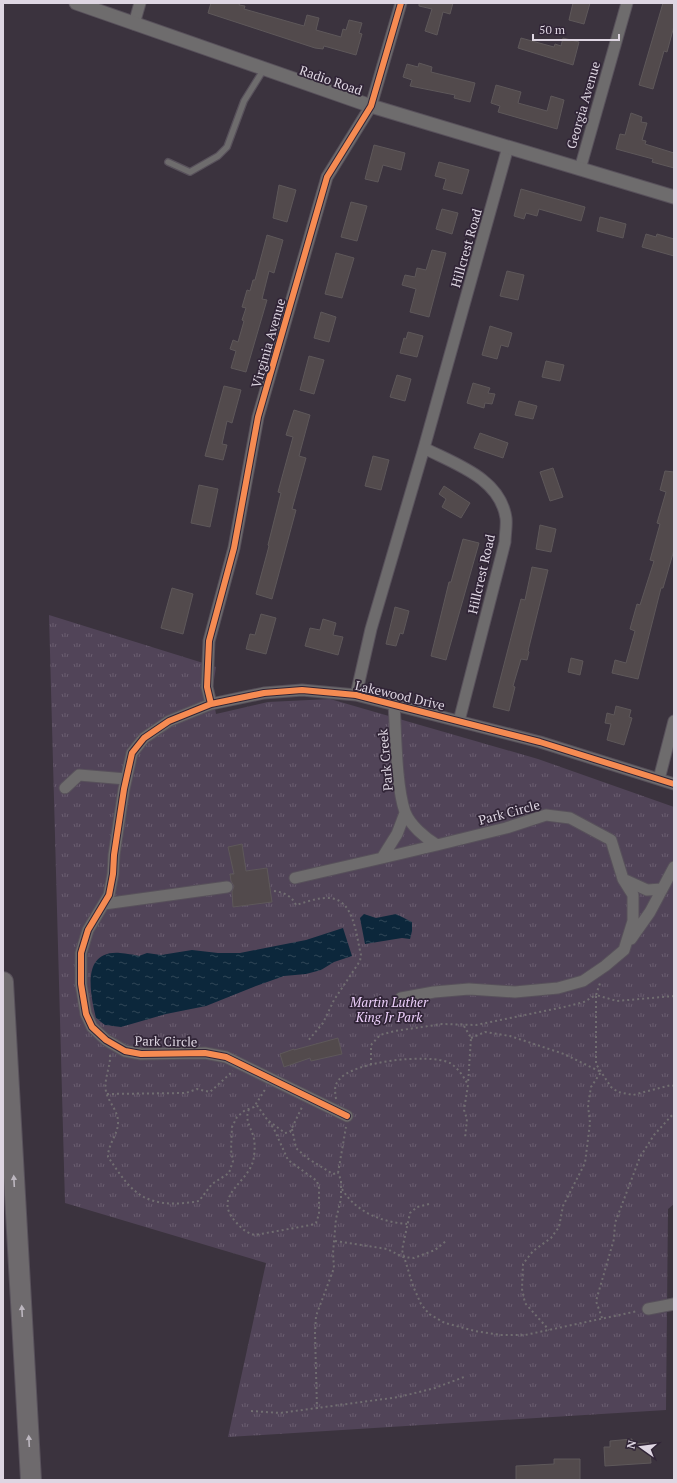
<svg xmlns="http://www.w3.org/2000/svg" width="677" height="1483" font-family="'PT Serif',serif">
<defs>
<pattern id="park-tufts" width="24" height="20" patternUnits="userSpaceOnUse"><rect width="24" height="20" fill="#514458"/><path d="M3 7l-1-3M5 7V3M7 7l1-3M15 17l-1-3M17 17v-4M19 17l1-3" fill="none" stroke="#6a5e70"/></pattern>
<pattern id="water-ripples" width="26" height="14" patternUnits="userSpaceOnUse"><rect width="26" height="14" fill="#0c273b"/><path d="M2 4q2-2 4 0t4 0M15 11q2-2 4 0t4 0" fill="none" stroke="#2f4657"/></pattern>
</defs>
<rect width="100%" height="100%" fill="#3b333e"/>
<!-- park -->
<path fill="url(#park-tufts)" d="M49 615 216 667 212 693 216 714 268 702 330 699 538 759 674 807V1204L668 1209 666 1410 228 1437 266 1263 65 1203Z"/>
<!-- water -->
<path fill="url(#water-ripples)" d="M364 914 376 918 396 914 412 922V931L410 939 402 938 365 944 360 918Z
M343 928 352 956 334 962 321 970 306 974 284 976 256 986 206 1006 166 1014 121 1027 105 1025 96 1018C90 993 81 950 120 953 127 954 132 954 139 956L147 953 161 955 192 950 218 953H240L306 940Z"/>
<!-- building -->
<path fill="#524a4c" stroke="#5e585a" d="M211 3H240L239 5 245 6 244 9 304 26 307 15 319 18 316 30 341 37 343 29 346 30 349 20 362 23 359 33 362 34 356 55 324 46 323 49 315 48 208 13Z
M419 3H453L450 14 443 12 437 35 425 31 432 9 419 6Z
M573 3H590L584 24 569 20Z
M663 3H674V26L667 52 664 51 653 89 639 85Z
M521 38 554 47 555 44 561 46 563 38 579 42 573 65 518 48Z
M419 63 432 67 431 72 475 83 470 102 454 98 455 95 410 86 412 80 403 77 407 64 418 67Z
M496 85 521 92 518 103 547 111 551 96 564 100 557 129 498 112 500 106 491 103Z
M631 113 642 117 641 122 647 123 642 140 646 141 645 144 674 153V168L652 162 653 159 616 149 620 134 625 135Z
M374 145 405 153 401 170 383 165 378 182 365 179Z
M439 162 469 170 462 194 443 189 446 179 435 176Z
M279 185 296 190 287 222 273 218Z
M521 189 585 207 581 221 539 209 537 216 526 213 524 219 514 216Z
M351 202 367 206 357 241 341 237Z
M442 209 458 213 452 234 436 229Z
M600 217 626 224 623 238 597 231Z
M646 234 656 237 657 234 674 239V256L642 247Z
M267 235 283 240 274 273 269 271 262 299 267 300 246 372 231 368 236 351 230 349 233 340 238 342 244 321 242 320 246 308 242 307 247 290 250 291 253 280H255Z
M432 250 446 253 429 317 410 312 416 289 402 285 405 275 415 277 417 268 426 270Z
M336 253 354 258 342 298 325 294Z
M507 271 524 275 518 300 500 296Z
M321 312 336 317 329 342 314 338Z
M490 326 512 333 508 347 501 345 497 359 482 355Z
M408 332 423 336 417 357 400 353 404 338 406 339Z
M309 356 324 360 314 394 300 390Z
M546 361 564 365 560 381 542 377Z
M397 375 411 379 405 401 390 397Z
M473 383 490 388 488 393 495 394 492 404 485 403 484 408 467 403Z
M224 386 241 390 232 423 227 421 222 444 227 445 223 460 205 456Z
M519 401 537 406 533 419 515 415Z
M294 410 310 415 299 456 306 458 292 509 296 510 272 599 256 594 269 546 268 545 281 493 278 492 293 437 286 435Z
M480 433 508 443 503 458 474 448Z
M373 456 389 460 381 490 365 486Z
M553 468 563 497 550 501 540 472Z
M665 471 674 472V550L663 588H661L638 679 612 673 615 660 626 663 635 631 630 629 637 604 640 605 654 561 650 560 660 524 657 523 666 492 660 490Z
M199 485 218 489 210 527 191 523Z
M444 486 470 503 461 518 442 507 446 499 439 494Z
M540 525 556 529 551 552 536 549Z
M463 539 479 543 446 660 431 656 449 582H451Z
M532 567 548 570 528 651 529 652 527 660 521 659 513 686 515 687 509 711 493 707 521 599 525 600Z
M172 588 193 594 183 634 161 628Z
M395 607 409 611 403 634 400 633 396 646 386 644Z
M261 614 276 618 266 654 246 649 250 634 255 635Z
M323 619 336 623 333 635 343 637 338 655 305 646 310 628 320 630Z
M571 658 583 661 580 675 568 672Z
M616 706 631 710 629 717 632 718 624 745 607 740 611 724 605 723 607 713 614 715Z
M242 844 246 871 267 868 272 902 233 907 232 892 234 886 231 881 230 874H234L228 847Z
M338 1038 342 1054 311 1061 310 1058 284 1067 280 1054 294 1049V1050Z
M632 1439V1444L649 1443 651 1463 605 1466 604 1447H610V1441Z
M554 1459H580V1480H516V1466L554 1464Z"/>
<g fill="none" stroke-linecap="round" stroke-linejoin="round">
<defs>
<path id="service" d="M168 162 190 172 218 156 227 147 244 101 264 69"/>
<path id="minor" d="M134 24 140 3
M580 169 627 3
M424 448C455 464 500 478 506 518 507 525 505 535 505 542L459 721
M356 695 371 629 424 448 508 147
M211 704 207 687 209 641 234 548 258 417 327 177 371 106 401 3
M394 704C396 734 396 786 405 812 410 825 425 838 437 845L506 828 546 815 570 818 611 840 623 879 633 895V921L624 950 605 966 583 981 558 988 515 992 469 989 434 992 401 998
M659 779 674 721
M65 788 79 775 126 779
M382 858 437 845
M295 878 382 858 397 834 405 813
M623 879 647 890 662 889
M104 904 227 887
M631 939 650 912 674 867
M347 1116 226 1057 205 1053 141 1054 125 1051 106 1040 92 1027 86 1014 81 984V953L88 930 109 895 113 874 114 855 124 789 132 753 144 738 169 721 211 704 264 693 302 690 356 695 540 742 674 784
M648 1309 674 1304"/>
<path id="tertiary" d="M76 3 371 106 674 197"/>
<path id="motorway" d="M3 982 31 1480"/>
</defs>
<!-- service casing -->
<use href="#service" stroke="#58515b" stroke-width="8"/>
<!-- minor casing -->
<use href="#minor" stroke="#58515b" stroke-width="13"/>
<!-- tertiary casing -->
<use href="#tertiary" stroke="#58515b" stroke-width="15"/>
<!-- motorway casing -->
<use href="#motorway" stroke="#58515b" stroke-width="22"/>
<!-- path -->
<path stroke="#716e71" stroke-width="2" stroke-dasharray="2 3" stroke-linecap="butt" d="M274 891C283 892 292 896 296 905 306 902 316 898 327 898 354 897 356 935 361 955L360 961 334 1000 323 1023 307 1042
M674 996 617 1001 596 995V1064L611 1087 618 1092 633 1095 671 1085 674 1086
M464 1026 471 1038 468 1084
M471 1038 485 1032 510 1036 564 1054 601 1072 591 1087 588 1105 590 1123 585 1163 563 1206 559 1227 551 1238 533 1251 523 1264 522 1289 525 1303 549 1330
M110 1055C111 1067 102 1082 107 1095 111 1105 119 1113 118 1124 117 1136 108 1144 108 1157 116 1168 124 1182 135 1191 152 1206 178 1205 199 1201L212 1184 229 1173 233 1161 231 1150 232 1127 237 1117 244 1111 254 1107 266 1088
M371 1065V1045L380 1035 395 1031 442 1024 476 1025 564 1007 584 1002 596 995 600 983
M107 1094 186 1093 197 1089 210 1092 233 1071
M336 1099C335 1092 334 1086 338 1081 351 1061 430 1053 450 1063 458 1068 464 1077 468 1085L464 1110 467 1119 465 1138
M249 1109C245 1119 249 1124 253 1135 255 1141 255 1149 254 1156 252 1182 211 1194 235 1221 241 1228 246 1233 255 1235L311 1225 316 1223 319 1214V1188L317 1181 288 1160 274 1129 256 1104
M269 1121 285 1133 290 1132 303 1105
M292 1129 296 1148 307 1158 333 1174 338 1173 346 1127
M342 1189C356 1212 381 1222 407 1224
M429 1204 417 1207 410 1213 402 1250 413 1286 421 1304 429 1314 445 1323 475 1331 501 1335H525L638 1311
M335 1241 387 1249 403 1257 414 1258 435 1250 446 1241
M602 1318 596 1301 614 1239 615 1223 640 1157 654 1135 674 1113
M317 1409 315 1333 316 1316 334 1268 333 1253 336 1219 341 1199V1180L338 1173
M251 1411 280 1413 399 1397 435 1388 464 1377"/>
<!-- service -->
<use href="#service" stroke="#6e6c6d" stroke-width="5.5"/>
<!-- minor -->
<use href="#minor" stroke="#6e6c6d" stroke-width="11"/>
<!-- tertiary -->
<use href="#tertiary" stroke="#6e6c6d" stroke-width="13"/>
<!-- motorway -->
<use href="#motorway" stroke="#6e6a6d" stroke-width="20"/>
<defs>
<path id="cycleway" d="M211 704 207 687 209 641 234 548 258 417 327 177 371 106 401 3
M347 1116 226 1057 205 1053 141 1054 125 1051 106 1040 92 1027 86 1014 81 984V953L88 930 109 895 113 874 114 855 124 789 132 753 144 738 169 721 211 704 264 693 302 690 356 695 540 742 674 784"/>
</defs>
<!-- cycleway casing -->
<use href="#cycleway" stroke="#312537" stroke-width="8"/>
<!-- cycleway -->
<use href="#cycleway" stroke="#f68b52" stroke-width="6"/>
</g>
<!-- one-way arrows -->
<defs><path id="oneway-solid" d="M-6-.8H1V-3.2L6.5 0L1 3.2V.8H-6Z"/></defs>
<g fill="#bcb6bf">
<use href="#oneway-solid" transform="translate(14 1181) rotate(-93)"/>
<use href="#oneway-solid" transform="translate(22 1311) rotate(-93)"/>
<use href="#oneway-solid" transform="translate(29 1441) rotate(-93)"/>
</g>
<g text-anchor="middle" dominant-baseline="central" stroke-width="3.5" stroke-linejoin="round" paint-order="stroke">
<!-- street labels -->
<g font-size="13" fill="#ded6e2" stroke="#312537">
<text transform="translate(331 80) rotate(19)">Radio Road</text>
<text transform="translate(583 105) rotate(-74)">Georgia Avenue</text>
<text transform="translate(466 248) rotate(-74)">Hillcrest Road</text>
<text transform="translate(268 343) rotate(-74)">Virginia Avenue</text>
<text transform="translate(481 574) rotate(-77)">Hillcrest Road</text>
<text transform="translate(400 695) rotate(13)">Lakewood Drive</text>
<text transform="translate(385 760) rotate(-95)">Park Creek</text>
<text transform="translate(509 812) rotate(-15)">Park Circle</text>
<text transform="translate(166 1041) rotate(1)">Park Circle</text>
</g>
<!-- park labels -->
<g font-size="13" font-style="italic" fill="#edd0fb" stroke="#312537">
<text x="389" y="1002">Martin Luther<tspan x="389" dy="15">King Jr Park</tspan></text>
</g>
</g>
<!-- border -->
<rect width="677" height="1483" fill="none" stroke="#ded6e2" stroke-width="8"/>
<!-- north arrow -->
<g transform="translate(641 1447) rotate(284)" stroke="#312537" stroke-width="3" paint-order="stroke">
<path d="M0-3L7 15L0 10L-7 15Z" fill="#ded6e2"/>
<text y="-6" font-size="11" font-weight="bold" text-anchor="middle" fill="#ded6e2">N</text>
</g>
<!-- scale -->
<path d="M533 34v6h86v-6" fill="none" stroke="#ded6e2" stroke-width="2"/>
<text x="539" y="34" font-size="12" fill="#ded6e2" stroke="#312537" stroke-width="3" paint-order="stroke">50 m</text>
</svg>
